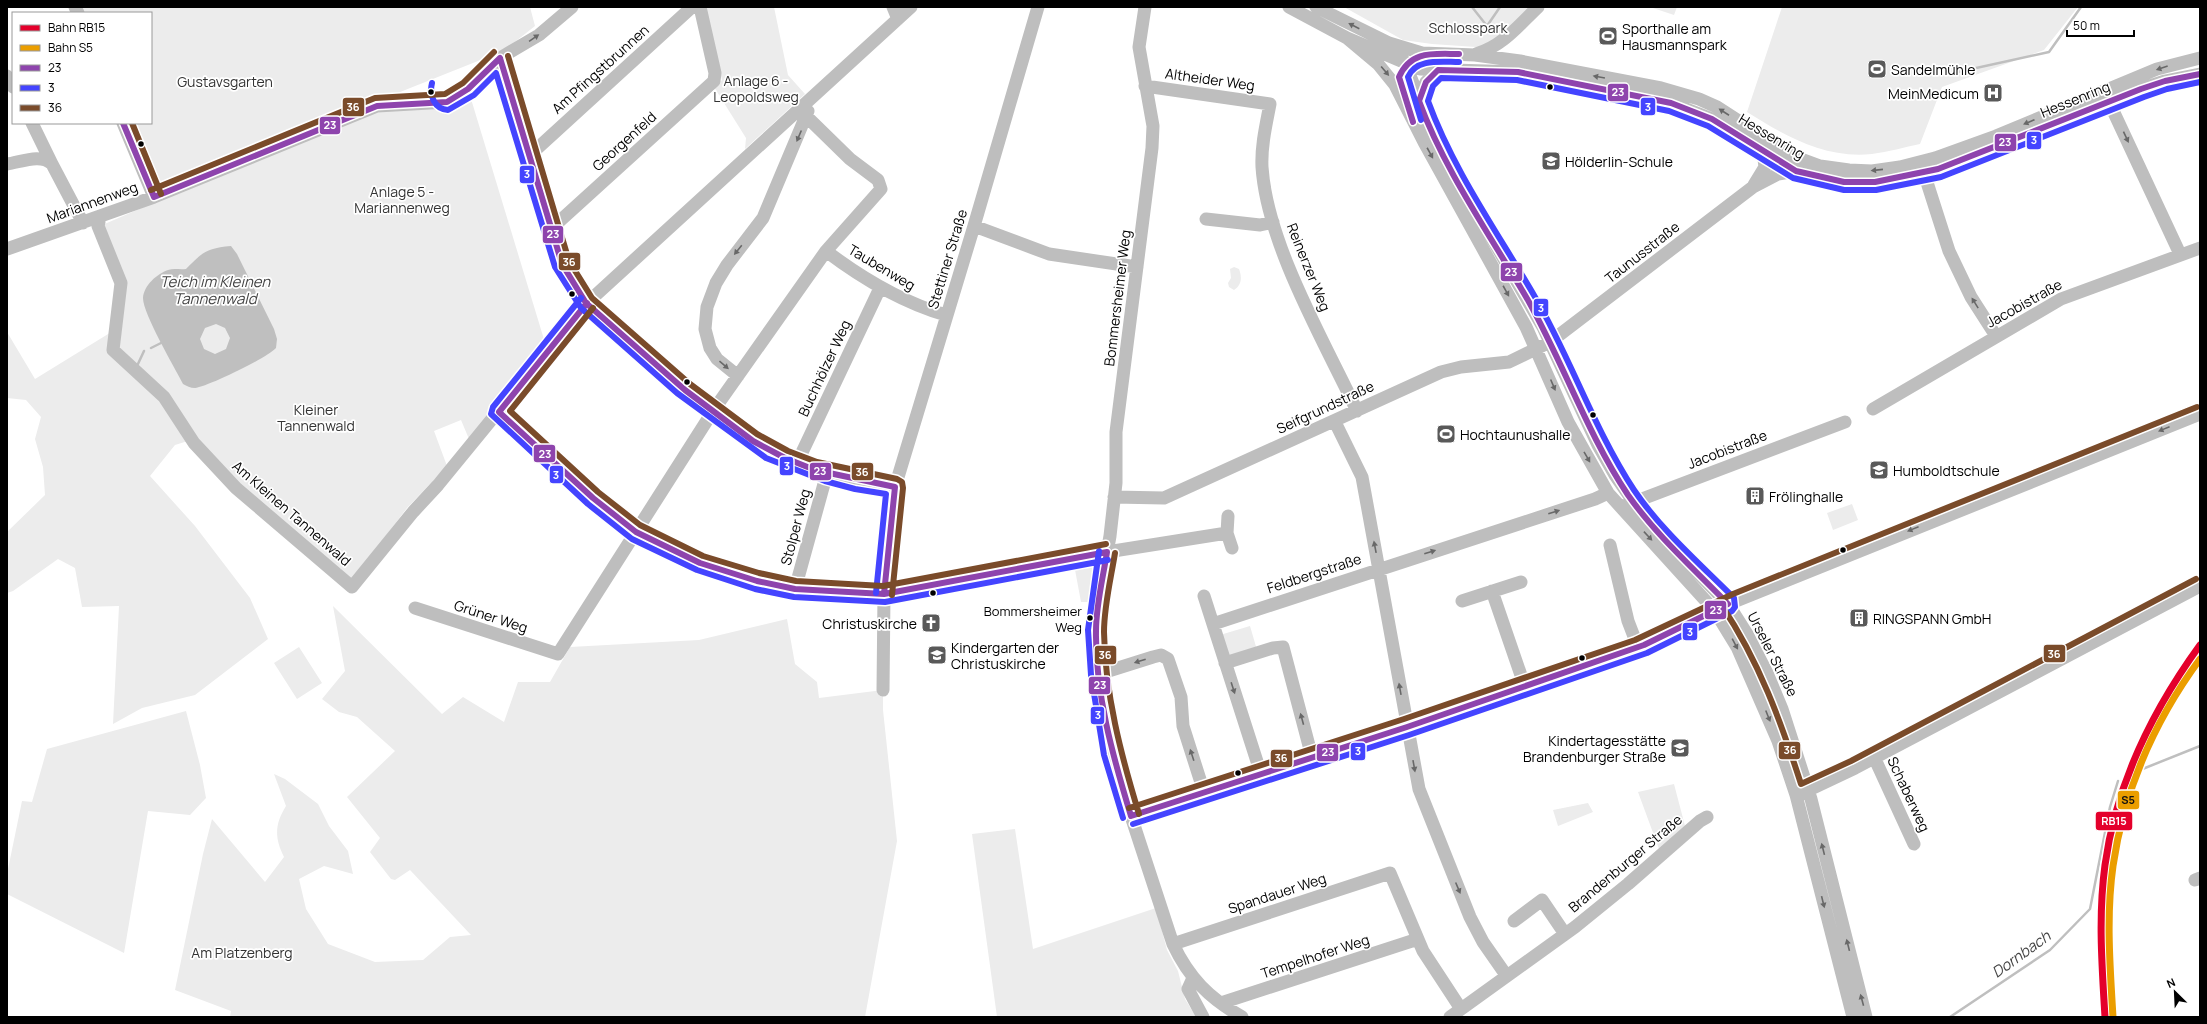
<svg xmlns="http://www.w3.org/2000/svg" width="2207" height="1024" font-family="Manrope,sans-serif">
<rect width="100%" height="100%" fill="#fff"/>
<!-- green -->
<path fill="#ececec" d="M80 7H530L535 26 511 45 488 57 162 187 153 183 128 123H151V13H83Z
M705 7H774L788 75 805 94 745 149 746 138 714 87 722 80Z
M1344 7H1531L1508 29 1485 47H1476L1432 44 1403 40Z
M1650 7H1677L1674 15Z
M1782 7H2078L2044 50 1942 87 1920 144C1905 147 1888 152 1872 154 1825 159 1785 136 1747 112Z
M468 89 546 346 469 439 461 420 434 431 447 466 407 508 350 583 191 440 175 445 150 476 195 526 250 598 268 639 195 695 142 708 113 724 119 606 82 607 75 568 58 559 13 591 7 593V532L45 495 43 467 35 439 41 417 26 400 7 398V332L35 379 113 331 115 349 124 283 100 226 377 106 447 102Z
M1234 267 1239 269C1242 277 1242 285 1234 290L1229 287 1228 283 1231 278 1230 269Z
M1852 504 1858 520 1833 530 1827 513Z
M1107 552 1101 602H1081L1073 559Z
M333 606 442 714 463 697 504 722 518 682H550L570 647 699 640 787 619 795 664 817 682 819 698 883 690V710L897 841 865 1017H230L231 1011 175 990 203 854 212 819 265 882 284 857C274 837 275 824 286 806L274 774 285 779 318 804 329 826 348 851 353 874 324 866 299 879 306 909 328 944 375 962 423 960 450 937 471 935 410 870 395 880 391 879 370 852 380 838 347 797 395 751 357 717 339 712 322 699 345 671Z
M1250 626 1257 650 1234 658 1226 653 1220 635Z
M299 647 322 683 297 699 274 663Z
M186 711 200 765 206 798 190 815 148 811 124 953 7 894V874L22 801 32 802 47 749Z
M1674 784 1685 826 1659 849 1638 792Z
M1588 803 1593 812 1558 826 1553 810Z
M1015 829 1033 949 1156 908 1167 950 1178 971 1185 999 1196 1017H997L972 834Z"/>
<!-- water -->
<path fill="#bfbfbf" fill-rule="evenodd" d="M231 246 237 254 274 329 277 339 276 348C267 358 207 387 195 388 190 388 187 386 183 384 175 368 143 314 143 298 144 285 157 274 168 270 174 268 180 270 186 269 202 253 206 248 231 246ZM216 324 225 328 230 338 226 349 215 354 204 349 200 339 205 328Z"/>
<g fill="none" stroke-linecap="round" stroke-linejoin="round">
<!-- stream -->
<path stroke="#bfbfbf" stroke-width="2.5" d="M1472 7 1487 26 1500 7
M1958 72 2049 52 2081 7
M151 348 161 343
M137 366 144 351
M2140 770 2200 746
M1950 1017 2050 950 2090 909 2110 807 2118 781"/>
<!-- minor -->
<path stroke="#bebebe" stroke-width="13" d="M75 7 78 13
M893 7 898 19
M1145 7 1139 47 1153 126 1152 148 1116 432V483L1110 536 1105 564 1096 630 1099 674 1112 754 1131 816 1173 944C1189 978 1209 998 1242 1017
M1289 7 1347 38 1420 69 1518 72 1671 103 1712 119 1763 152 1796 171 1844 182H1875L1938 169 1975 156 2141 89 2165 81 2200 74
M1316 7 1389 43 1422 53 1475 55 1520 61 1661 88 1699 99 1717 107 1793 156 1820 166 1849 170 1872 171 1900 167 1935 158 1996 136 2157 69 2200 58
M1347 38 1378 64 1395 85 1424 142 1526 327 1568 422 1608 493 1715 611 1737 647 1778 741 1796 795 1853 1017
M1389 43 1397 50 1405 63 1435 139 1543 327 1598 445 1615 475 1644 517 1728 604 1747 634 1767 673 1782 709 1811 799 1866 1017
M1476 54C1503 46 1519 25 1538 7
M500 58 562 264 587 303 682 387 770 451 827 473 857 481 895 487
M7 76 13 87
M1145 86 1270 104C1266 125 1261 146 1262 167 1267 244 1324 341 1357 411
M1419 101 1426 82 1438 70
M2109 102 2180 254
M123 123 154 197
M530 155 692 7
M7 164C21 162 41 153 52 164L32 123
M52 164 83 223
M1924 173 1949 251 1971 297 1996 336
M1754 185 1765 167 1763 152
M100 217 98 226 121 283 113 350 164 397 194 443 236 488 352 587 413 512 438 485 587 303 911 7
M1206 219 1260 225 1273 222
M974 226 1049 254 1137 267
M552 228 714 81 715 73 700 7
M7 249 154 197 377 106 447 102 468 89 500 58 539 35 572 7
M826 251C863 279 901 302 946 315
M738 376 717 359 710 348 705 329 707 307 716 283 727 265 763 218 808 111
M1873 409 2061 299 2200 248
M499 412 593 498 636 532 718 570 795 589 884 594 1107 552 1227 533 1228 516
M1335 422 1362 477 1419 789 1470 917 1483 942 1506 975
M797 463 880 288
M1114 497 1164 498 1441 372 1461 367 1509 362 1550 342 1753 187 1778 174 1796 171
M1626 505 1845 422
M1227 533 1232 548
M1610 545 1628 621 1638 647
M795 589 827 473
M1492 591 1525 687
M1204 596 1261 774
M1462 601 1521 582
M415 608 558 654 713 411 826 251 881 189 878 180 850 159 807 117
M1213 624 1595 499 1608 493
M1225 663 1273 648 1283 647 1312 757
M1099 674 1153 657 1161 655 1168 659 1181 697 1183 726 1204 792
M883 690 884 594 895 487 974 226 1038 7
M1874 757 1914 844
M1800 794 1855 768 2200 586
M1131 816 1407 727 1638 647 1736 601 2200 414
M2195 880 2200 878
M1514 921 1542 900 1565 934
M1173 944 1390 873 1423 951 1461 1009
M1193 978 1188 989 1203 1017
M1221 1003 1418 939
M1450 1017 1575 927 1628 884 1700 821 1707 817"/>
<defs>
<path id="bus-1" d="M500 58 562 264 586 303 685 390 753 441 785 458 815 470 895 487 884 594
M1413 122 1399 77C1411 50 1433 54 1459 54
M123 123 154 197
M154 197 377 106 447 102 468 89 500 58
M587 303 499 412 593 498 636 532 700 563 757 581 795 589 884 594 1107 552
M1107 552C1103 578 1096 605 1096 631 1095 693 1113 757 1131 816
M1131 816 1407 727 1644 645 1728 604C1694 569 1656 535 1628 495 1588 435 1564 365 1529 302 1491 236 1445 172 1419 101L1426 82 1438 70 1518 72 1671 103 1712 119 1796 171 1844 182H1875L1938 169 2141 89 2165 81 2200 74"/>
<path id="bus-2" d="M432 83C429 95 434 109 448 110L474 95 496 73 555 267 581 308 677 393 766 458 825 481 855 489 886 494 876 593
M1421 120 1408 77C1416 58 1441 62 1459 62
M581 298 493 407 491 414 588 504 632 539 697 570 755 589 794 597 885 602 1108 560
M1099 551 1088 630 1091 675 1104 755 1123 818
M1133 824 1409 735 1647 653 1732 611 1735 607 1734 598C1700 564 1661 530 1634 490 1594 429 1571 359 1535 297 1498 233 1453 170 1428 101L1433 86 1441 78 1517 80 1669 111 1708 126 1793 178 1844 190H1876L1941 177 2144 97 2167 89 2200 82"/>
<path id="bus-3" d="M508 56 569 261 592 298 690 384 757 434 788 451 817 462 897 479 902 482 903 488 892 595
M132 123 161 194
M151 190 375 98 445 94 463 83 494 52
M593 308 510 411 598 492 640 525 703 556 759 573 796 581 883 586 1106 544
M1115 553C1111 578 1104 606 1104 632 1105 694 1121 755 1139 814
M1722 606C1759 661 1781 722 1801 784L1851 761 2196 579
M1129 808 1404 719 1635 640 1733 594 2197 407"/>
</defs>
<!-- bus-1 casing -->
<use href="#bus-1" stroke="#fff" stroke-width="9"/>
<!-- bus-2 casing -->
<use href="#bus-2" stroke="#fff" stroke-width="9"/>
<!-- bus-3 casing -->
<use href="#bus-3" stroke="#fff" stroke-width="9"/>
<!-- bus-1 -->
<use href="#bus-1" stroke="#8e44ad" stroke-width="6"/>
<!-- bus-2 -->
<use href="#bus-2" stroke="#44f" stroke-width="6"/>
<!-- bus-3 -->
<use href="#bus-3" stroke="#7a4b2a" stroke-width="6"/>
<defs>
<path id="rail-1" d="M2105 1017C2102 967 2098 916 2105 865 2116 784 2152 711 2200 645"/>
<path id="rail-2" d="M2113 1017C2110 967 2106 915 2113 866 2124 790 2155 720 2200 659"/>
</defs>
<!-- rail-1 casing -->
<use href="#rail-1" stroke="#fff" stroke-width="10"/>
<!-- rail-2 casing -->
<use href="#rail-2" stroke="#fff" stroke-width="10"/>
<!-- rail-1 -->
<use href="#rail-1" stroke="#e4002b" stroke-width="7"/>
<!-- rail-2 -->
<use href="#rail-2" stroke="#eb9e00" stroke-width="7"/>
</g>
<!-- one-way arrows -->
<defs><path id="oneway-solid" d="M-6-.8H1V-3.2L6.5 0L1 3.2V.8H-6Z"/></defs>
<g fill="#686868">
<use href="#oneway-solid" transform="translate(1354 26) rotate(-153)"/>
<use href="#oneway-solid" transform="translate(534 38) rotate(-35)"/>
<use href="#oneway-solid" transform="translate(2162 68) rotate(161)"/>
<use href="#oneway-solid" transform="translate(1385 71) rotate(50)"/>
<use href="#oneway-solid" transform="translate(1599 77) rotate(-170)"/>
<use href="#oneway-solid" transform="translate(1724 112) rotate(-147)"/>
<use href="#oneway-solid" transform="translate(2029 122) rotate(157)"/>
<use href="#oneway-solid" transform="translate(799 136) rotate(113)"/>
<use href="#oneway-solid" transform="translate(2126 137) rotate(65)"/>
<use href="#oneway-solid" transform="translate(1430 153) rotate(61)"/>
<use href="#oneway-solid" transform="translate(1877 170) rotate(174)"/>
<use href="#oneway-solid" transform="translate(738 250) rotate(129)"/>
<use href="#oneway-solid" transform="translate(1506 291) rotate(61)"/>
<use href="#oneway-solid" transform="translate(1975 303) rotate(-122)"/>
<use href="#oneway-solid" transform="translate(724 365) rotate(41)"/>
<use href="#oneway-solid" transform="translate(1553 385) rotate(67)"/>
<use href="#oneway-solid" transform="translate(2164 429) rotate(158)"/>
<use href="#oneway-solid" transform="translate(1587 457) rotate(60)"/>
<use href="#oneway-solid" transform="translate(1554 512) rotate(-18)"/>
<use href="#oneway-solid" transform="translate(1913 529) rotate(158)"/>
<use href="#oneway-solid" transform="translate(1648 536) rotate(47)"/>
<use href="#oneway-solid" transform="translate(1375 547) rotate(-101)"/>
<use href="#oneway-solid" transform="translate(1430 552) rotate(-18)"/>
<use href="#oneway-solid" transform="translate(1735 644) rotate(62)"/>
<use href="#oneway-solid" transform="translate(1140 661) rotate(162)"/>
<use href="#oneway-solid" transform="translate(1233 688) rotate(72)"/>
<use href="#oneway-solid" transform="translate(1400 689) rotate(-100)"/>
<use href="#oneway-solid" transform="translate(1768 716) rotate(68)"/>
<use href="#oneway-solid" transform="translate(1302 719) rotate(-105)"/>
<use href="#oneway-solid" transform="translate(1192 755) rotate(-108)"/>
<use href="#oneway-solid" transform="translate(1414 766) rotate(80)"/>
<use href="#oneway-solid" transform="translate(1823 849) rotate(-104)"/>
<use href="#oneway-solid" transform="translate(1458 888) rotate(67)"/>
<use href="#oneway-solid" transform="translate(1823 902) rotate(76)"/>
<use href="#oneway-solid" transform="translate(1848 945) rotate(-104)"/>
<use href="#oneway-solid" transform="translate(1862 1000) rotate(-105)"/>
</g>
<!-- icons -->
<defs>
<symbol id="stadium-square" viewBox="-11 -11 22 22"><rect x="-9" y="-9" width="18" height="18" rx="4" fill="#595959" stroke="#fff"/><path d="M0-5a6.5 5 0 1 0 0 10a6.5 5 0 1 0 0-10ZM-3.5-1.8h7v3.6h-7Z" fill="#fff"/></symbol>
<symbol id="hospital-square" viewBox="-11 -11 22 22"><rect x="-9" y="-9" width="18" height="18" rx="4" fill="#595959" stroke="#fff"/><path d="M-5-5h3v3.5h4V-5h3V5h-3V1.5h-4V5h-3Z" fill="#fff"/></symbol>
<symbol id="school-square" viewBox="-11 -11 22 22"><rect x="-9" y="-9" width="18" height="18" rx="4" fill="#595959" stroke="#fff"/><path d="M0-5L7-2L0 1L-7-2ZM-4 1L0 2.5L4 1V4Q0 6-4 4Z" fill="#fff"/></symbol>
<symbol id="building-square" viewBox="-11 -11 22 22"><rect x="-9" y="-9" width="18" height="18" rx="4" fill="#595959" stroke="#fff"/><path d="M-4-6H4V6H1V3H-1V6H-4ZM-2.5-4.3h1.7v1.8h-1.7ZM.8-4.3h1.7v1.8H.8ZM-2.5-1h1.7V.8h-1.7ZM.8-1h1.7V.8H.8Z" fill="#fff"/></symbol>
<symbol id="church-square" viewBox="-11 -11 22 22"><rect x="-9" y="-9" width="18" height="18" rx="4" fill="#595959" stroke="#fff"/><path d="M-1.2-6h2.4v3.5h3.3v2.4h-3.3V6h-2.4V-.1h-3.3v-2.4h3.3Z" fill="#fff"/></symbol>
</defs>
<g fill-rule="evenodd">
<use href="#stadium-square" x="1597" y="25" width="22" height="22"/>
<use href="#stadium-square" x="1866" y="58" width="22" height="22"/>
<use href="#hospital-square" x="1982" y="82" width="22" height="22"/>
<use href="#school-square" x="1540" y="150" width="22" height="22"/>
<use href="#stadium-square" x="1435" y="423" width="22" height="22"/>
<use href="#school-square" x="1868" y="459" width="22" height="22"/>
<use href="#building-square" x="1744" y="485" width="22" height="22"/>
<use href="#building-square" x="1848" y="607" width="22" height="22"/>
<use href="#church-square" x="920" y="612" width="22" height="22"/>
<use href="#school-square" x="926" y="644" width="22" height="22"/>
<use href="#school-square" x="1669" y="737" width="22" height="22"/>
</g>
<!-- markers -->
<g fill="#000" stroke="#fff" stroke-width="1.5">
<circle cx="1550" cy="87" r="3.5"/>
<circle cx="431" cy="92" r="3.5"/>
<circle cx="141" cy="144" r="3.5"/>
<circle cx="572" cy="294" r="3.5"/>
<circle cx="687" cy="382" r="3.5"/>
<circle cx="1593" cy="415" r="3.5"/>
<circle cx="1843" cy="550" r="3.5"/>
<circle cx="933" cy="593" r="3.5"/>
<circle cx="1090" cy="618" r="3.5"/>
<circle cx="1582" cy="658" r="3.5"/>
<circle cx="1238" cy="773" r="3.5"/>
</g>
<g text-anchor="middle" dominant-baseline="central" stroke-width="3.5" stroke-linejoin="round" paint-order="stroke">
<!-- bus labels -->
<g font-size="13" fill="#000" stroke="#fff" text-anchor="end">
<text x="1082" y="611">Bommersheimer<tspan x="1082" dy="16">Weg</tspan></text>
</g>
<!-- park labels -->
<g font-size="14" fill="#333" stroke="#fff">
<text x="1468" y="27">Schlosspark</text>
<text x="756" y="80">Anlage 6 -<tspan x="756" dy="16">Leopoldsweg</tspan></text>
<text x="225" y="81">Gustavsgarten</text>
<text x="402" y="191">Anlage 5 -<tspan x="402" dy="16">Mariannenweg</tspan></text>
<text x="316" y="409">Kleiner<tspan x="316" dy="16">Tannenwald</tspan></text>
<text x="242" y="952">Am Platzenberg</text>
</g>
<!-- poi labels -->
<g font-size="14" fill="#000" stroke="#fff" text-anchor="start">
<text x="1622" y="28">Sporthalle am<tspan x="1622" dy="16">Hausmannspark</tspan></text>
<text x="1891" y="69">Sandelmühle</text>
<text x="1979" y="93" text-anchor="end">MeinMedicum</text>
<text x="1565" y="161">Hölderlin-Schule</text>
<text x="1460" y="434">Hochtaunushalle</text>
<text x="1893" y="470">Humboldtschule</text>
<text x="1769" y="496">Frölinghalle</text>
<text x="1873" y="618">RINGSPANN GmbH</text>
<text x="917" y="623" text-anchor="end">Christuskirche</text>
<text x="951" y="647">Kindergarten der<tspan x="951" dy="16">Christuskirche</tspan></text>
<text x="1666" y="740" text-anchor="end">Kindertagesstätte<tspan x="1666" dy="16">Brandenburger Straße</tspan></text>
</g>
<!-- street labels -->
<g font-size="14" fill="#000" stroke="#fff">
<text transform="translate(600 69) rotate(-42)">Am Pfingstbrunnen</text>
<text transform="translate(1210 79) rotate(8)">Altheider Weg</text>
<text transform="translate(2075 99) rotate(-22)">Hessenring</text>
<text transform="translate(1772 136) rotate(31)">Hessenring</text>
<text transform="translate(624 141) rotate(-42)">Georgenfeld</text>
<text transform="translate(92 202) rotate(-20)">Mariannenweg</text>
<text transform="translate(1642 252) rotate(-38)">Taunusstraße</text>
<text transform="translate(947 259) rotate(-73)">Stettiner Straße</text>
<text transform="translate(882 267) rotate(31)">Taubenweg</text>
<text transform="translate(1309 267) rotate(68)">Reinerzer Weg</text>
<text transform="translate(1117 298) rotate(-83)">Bommersheimer Weg</text>
<text transform="translate(2024 303) rotate(-29)">Jacobistraße</text>
<text transform="translate(824 368) rotate(-65)">Buchhölzer Weg</text>
<text transform="translate(1325 407) rotate(-25)">Seifgrundstraße</text>
<text transform="translate(1727 449) rotate(-21)">Jacobistraße</text>
<text transform="translate(292 513) rotate(41)">Am Kleinen Tannenwald</text>
<text transform="translate(795 527) rotate(-75)">Stolper Weg</text>
<text transform="translate(1314 573) rotate(-18)">Feldbergstraße</text>
<text transform="translate(491 616) rotate(18)">Grüner Weg</text>
<text transform="translate(1773 654) rotate(63)">Urseler Straße</text>
<text transform="translate(1909 794) rotate(65)">Schaberweg</text>
<text transform="translate(1625 863) rotate(-40)">Brandenburger Straße</text>
<text transform="translate(1277 893) rotate(-18)">Spandauer Weg</text>
<text transform="translate(1315 956) rotate(-18)">Tempelhofer Weg</text>
</g>
<!-- water labels -->
<g font-size="15" font-style="italic" fill="#444" stroke="#fff">
<text x="215" y="281">Teich im Kleinen<tspan x="215" dy="17">Tannenwald</tspan></text>
<text transform="translate(2021 954) rotate(-36)">Dornbach</text>
</g>
</g>
<g stroke="#fff" stroke-width="1.5">
<rect x="1607" y="83" width="22" height="19" rx="4" fill="#8e44ad"/>
<rect x="1640" y="97" width="16" height="19" rx="4" fill="#44f"/>
<rect x="342" y="97" width="23" height="20" rx="4" fill="#7a4b2a"/>
<rect x="319" y="116" width="22" height="19" rx="4" fill="#8e44ad"/>
<rect x="2026" y="131" width="16" height="19" rx="4" fill="#44f"/>
<rect x="1994" y="133" width="23" height="19" rx="4" fill="#8e44ad"/>
<rect x="519" y="165" width="16" height="19" rx="4" fill="#44f"/>
<rect x="542" y="225" width="22" height="19" rx="4" fill="#8e44ad"/>
<rect x="558" y="252" width="23" height="19" rx="4" fill="#7a4b2a"/>
<rect x="1500" y="262" width="23" height="20" rx="4" fill="#8e44ad"/>
<rect x="1533" y="298" width="16" height="19" rx="4" fill="#44f"/>
<rect x="533" y="444" width="23" height="19" rx="4" fill="#8e44ad"/>
<rect x="779" y="456" width="15" height="20" rx="4" fill="#44f"/>
<rect x="809" y="462" width="23" height="19" rx="4" fill="#8e44ad"/>
<rect x="851" y="462" width="23" height="19" rx="4" fill="#7a4b2a"/>
<rect x="549" y="465" width="15" height="19" rx="4" fill="#44f"/>
<rect x="1704" y="600" width="23" height="20" rx="4" fill="#8e44ad"/>
<rect x="1682" y="622" width="16" height="19" rx="4" fill="#44f"/>
<rect x="2043" y="644" width="23" height="19" rx="4" fill="#7a4b2a"/>
<rect x="1094" y="645" width="23" height="20" rx="4" fill="#7a4b2a"/>
<rect x="1088" y="676" width="23" height="19" rx="4" fill="#8e44ad"/>
<rect x="1090" y="706" width="15" height="19" rx="4" fill="#44f"/>
<rect x="1778" y="741" width="23" height="19" rx="4" fill="#7a4b2a"/>
<rect x="1350" y="742" width="16" height="19" rx="4" fill="#44f"/>
<rect x="1316" y="743" width="23" height="19" rx="4" fill="#8e44ad"/>
<rect x="1270" y="749" width="23" height="19" rx="4" fill="#7a4b2a"/>
<rect x="2117" y="790" width="23" height="20" rx="4" fill="#eb9e00"/>
<rect x="2095" y="811" width="38" height="20" rx="4" fill="#e4002b"/>
</g>
<g font-size="11" text-anchor="middle" font-weight="bold" fill="#fff">
<text x="1618" y="96">23</text>
<text x="1648" y="111">3</text>
<text x="353" y="111">36</text>
<text x="330" y="129">23</text>
<text x="2034" y="144">3</text>
<text x="2005" y="146">23</text>
<text x="527" y="178">3</text>
<text x="553" y="238">23</text>
<text x="569" y="266">36</text>
<text x="1511" y="276">23</text>
<text x="1541" y="312">3</text>
<text x="545" y="458">23</text>
<text x="787" y="470">3</text>
<text x="820" y="475">23</text>
<text x="862" y="476">36</text>
<text x="556" y="479">3</text>
<text x="1716" y="614">23</text>
<text x="1690" y="636">3</text>
<text x="2054" y="658">36</text>
<text x="1105" y="659">36</text>
<text x="1100" y="689">23</text>
<text x="1098" y="719">3</text>
<text x="1790" y="754">36</text>
<text x="1358" y="755">3</text>
<text x="1328" y="756">23</text>
<text x="1281" y="762">36</text>
<text x="2114" y="825">RB15</text>
</g>
<g font-size="11" text-anchor="middle" font-weight="bold" fill="#111">
<text x="2128" y="804">S5</text>
</g>
<!-- border -->
<rect width="2207" height="1024" fill="none" stroke="#000000" stroke-width="16"/>
<!-- legend -->
<rect x="12" y="12" width="140" height="112" fill="#ffffff" stroke="#999999"/>
<rect x="20" y="25" width="20" height="6" fill="#e4002b" stroke="#999999"/>
<text x="48" y="32" font-size="12" fill="#000000">Bahn RB15</text>
<rect x="20" y="45" width="20" height="6" fill="#eb9e00" stroke="#999999"/>
<text x="48" y="52" font-size="12" fill="#000000">Bahn S5</text>
<rect x="20" y="65" width="20" height="6" fill="#8e44ad" stroke="#999999"/>
<text x="48" y="72" font-size="12" fill="#000000">23</text>
<rect x="20" y="85" width="20" height="6" fill="#4444ff" stroke="#999999"/>
<text x="48" y="92" font-size="12" fill="#000000">3</text>
<rect x="20" y="105" width="20" height="6" fill="#7a4b2a" stroke="#999999"/>
<text x="48" y="112" font-size="12" fill="#000000">36</text>
<!-- north arrow -->
<g transform="translate(2175 992) rotate(336)" stroke="#ffffff" stroke-width="3" paint-order="stroke">
<path d="M0-3L7 15L0 10L-7 15Z" fill="#000000"/>
<text y="-6" font-size="11" font-weight="bold" text-anchor="middle" fill="#000000">N</text>
</g>
<!-- scale -->
<path d="M2067 30v6h67v-6" fill="none" stroke="#000000" stroke-width="2"/>
<text x="2073" y="30" font-size="12" fill="#000000" stroke="#ffffff" stroke-width="3" paint-order="stroke">50 m</text>
</svg>
